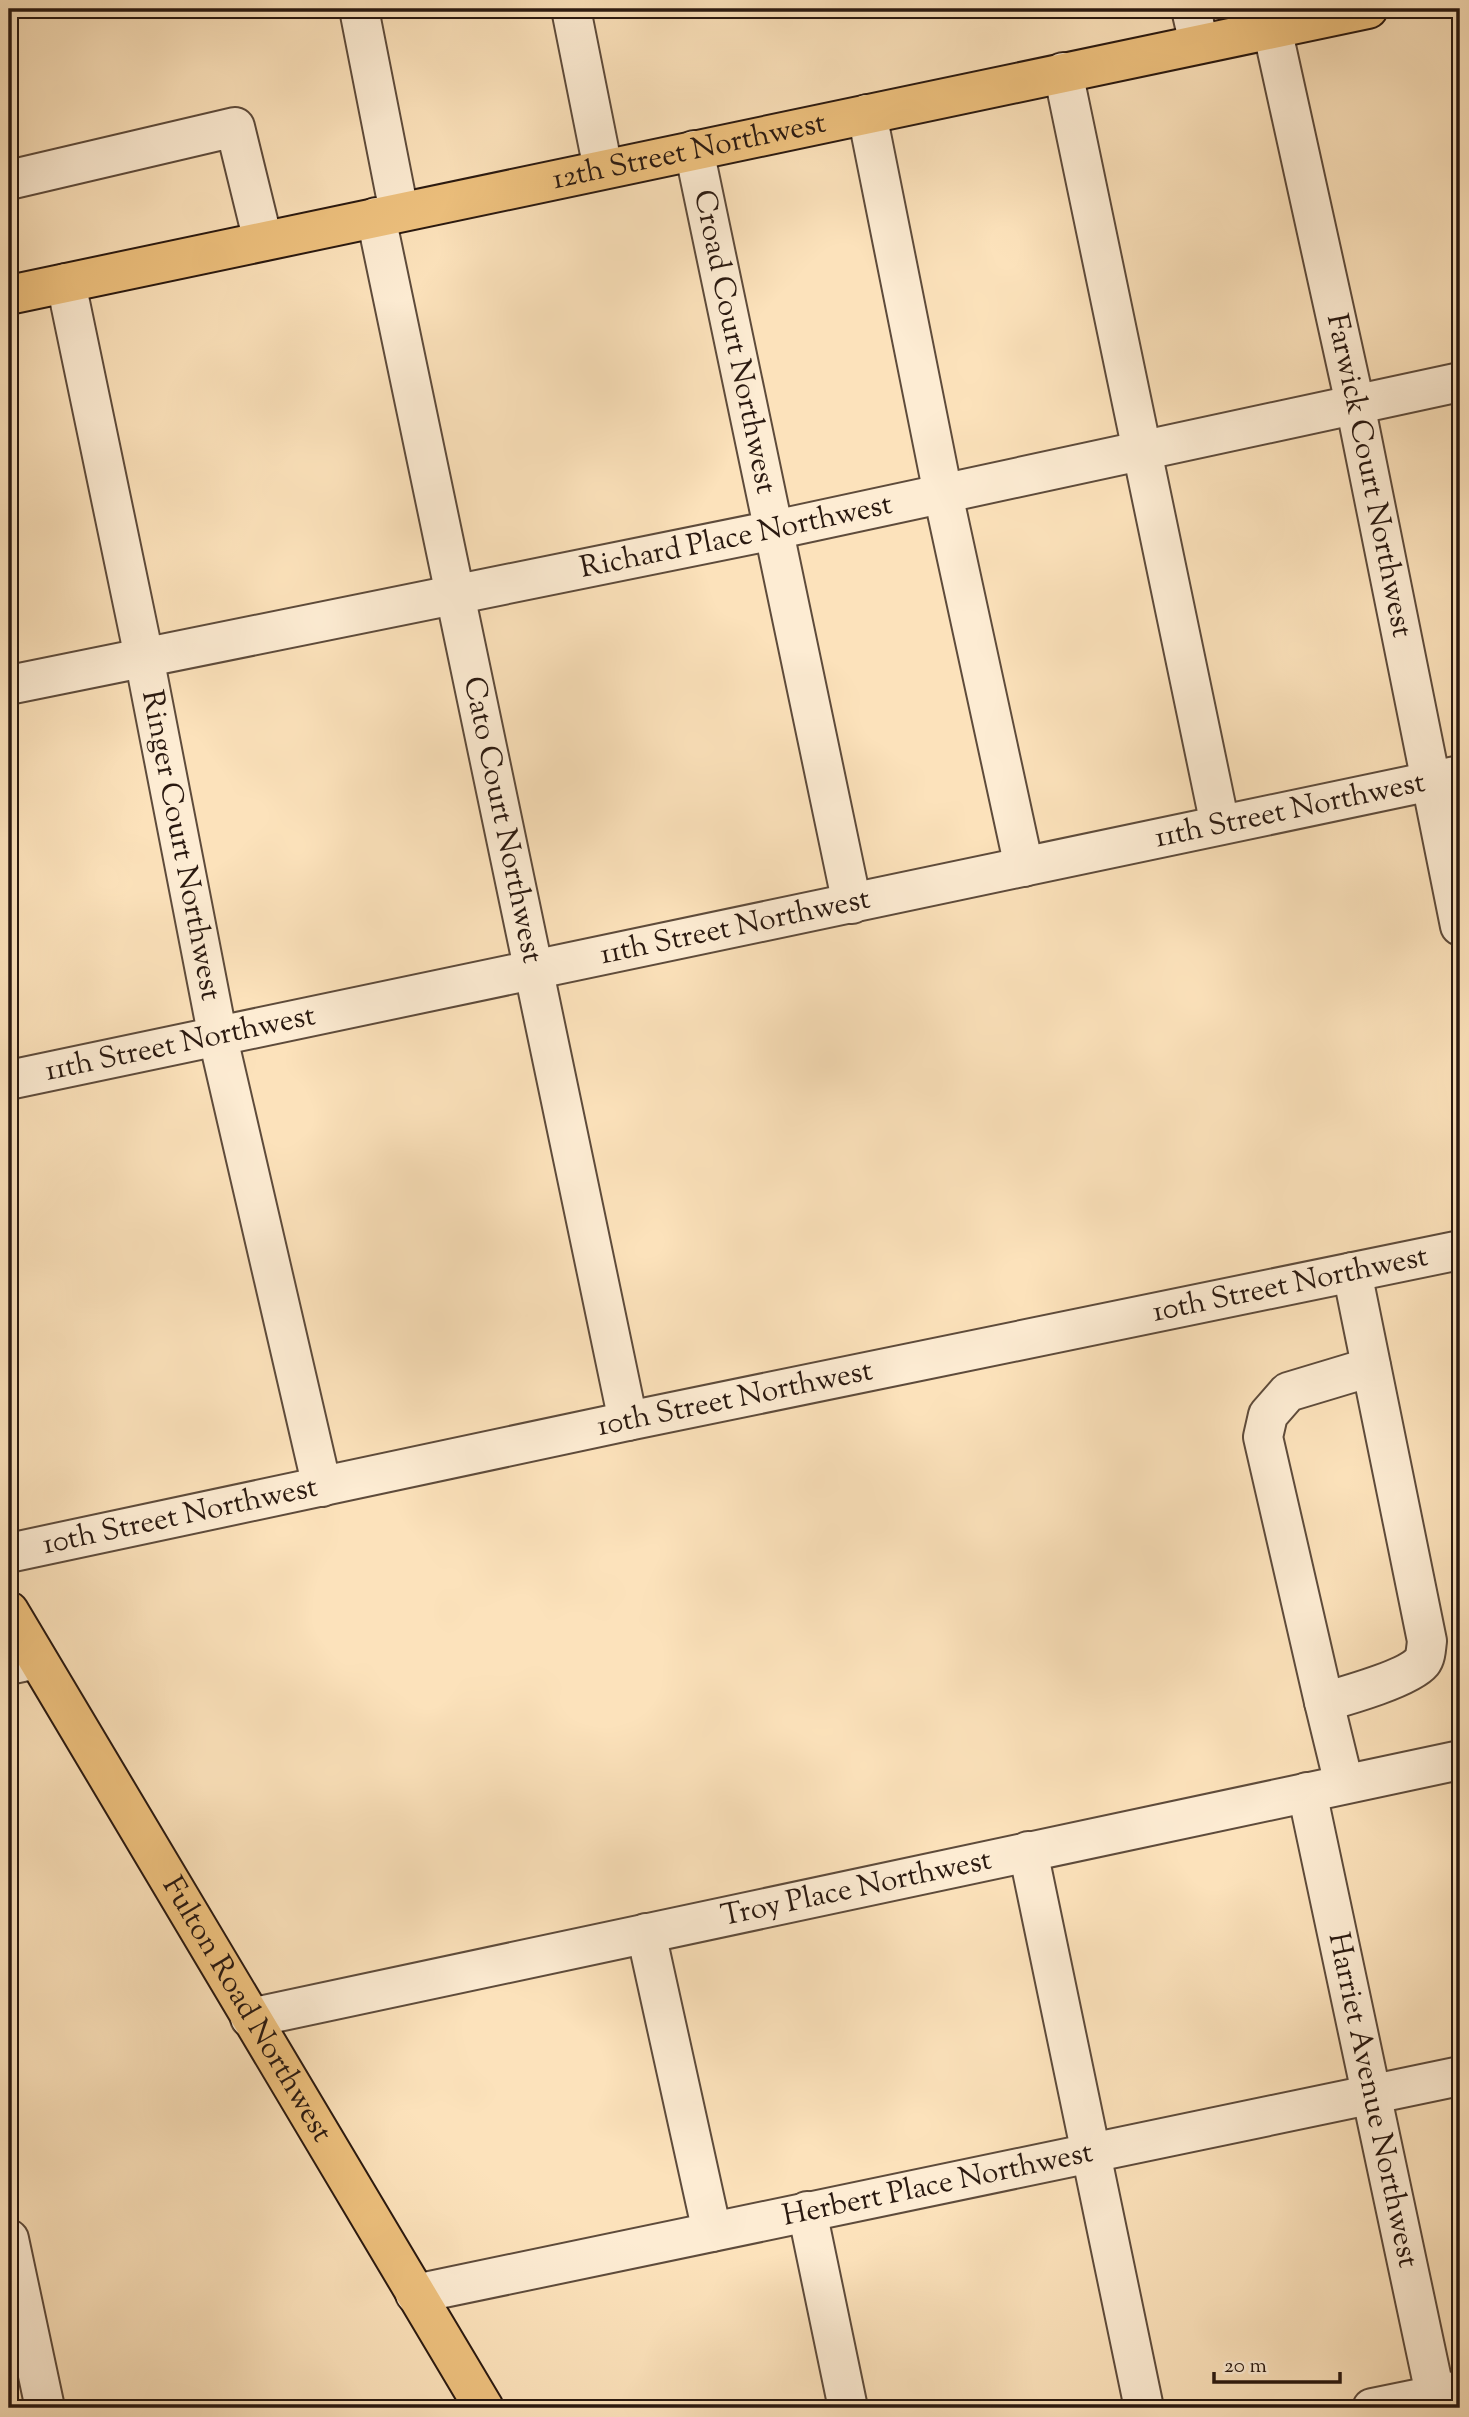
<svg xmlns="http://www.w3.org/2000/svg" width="1469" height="2417" font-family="'Sorts Mill Goudy',serif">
<rect width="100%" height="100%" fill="#fce2bb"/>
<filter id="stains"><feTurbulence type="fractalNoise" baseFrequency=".00286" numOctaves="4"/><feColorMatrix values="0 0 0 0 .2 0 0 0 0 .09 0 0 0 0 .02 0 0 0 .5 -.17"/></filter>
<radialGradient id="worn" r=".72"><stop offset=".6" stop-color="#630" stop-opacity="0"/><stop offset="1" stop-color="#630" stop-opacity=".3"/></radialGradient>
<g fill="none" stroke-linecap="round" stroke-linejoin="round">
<defs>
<g id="minor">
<path d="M359 9 399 212"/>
<path d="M571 9 603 169"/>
<path d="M1191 9 1199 44"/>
<path id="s1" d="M1272 28 1355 404 1460 926"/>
<path d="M1063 72 1220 825"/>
<path d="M867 114 943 494 1024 867"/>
<path id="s2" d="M694 150 852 904"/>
<path d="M9 180 235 127 263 241"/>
<path id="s3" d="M376 217 628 1421"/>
<path id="s4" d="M66 283 144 657 218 1038 322 1487"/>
<path id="s5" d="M9 685 774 530 1460 382"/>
<path id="s6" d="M9 1080 1460 775"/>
<path id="s7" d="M9 1553 628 1421 1460 1250"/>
<path d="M9 1665 37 1659"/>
<path d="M1324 1702 1263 1437 1268 1415 1288 1392 1371 1367"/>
<path d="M1344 1784 1324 1702C1345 1696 1409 1678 1422 1662 1426 1657 1426 1648 1427 1641L1352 1272"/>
<path id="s8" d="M1307 1792 1438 2408"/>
<path d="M1028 1851 1144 2408"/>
<path d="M646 1933 712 2232"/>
<path id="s9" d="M250 2018 1460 1760"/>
<path d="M807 2211 848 2408"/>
<path d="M9 2239 45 2408"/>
<path id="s10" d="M415 2294 1460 2076"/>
<path d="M1372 2408 1460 2390"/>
</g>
<g id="major">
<path id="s11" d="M9 295 1368 9"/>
<path id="s12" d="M9 1611 484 2408"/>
</g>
</defs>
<!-- minor casing -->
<use href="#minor" stroke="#5e4b3b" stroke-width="42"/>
<!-- major casing -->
<use href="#major" stroke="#2a1910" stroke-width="42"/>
<!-- minor -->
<use href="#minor" stroke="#fdecd3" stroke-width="38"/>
<!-- major -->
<use href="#major" stroke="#eec17e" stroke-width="38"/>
</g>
<g text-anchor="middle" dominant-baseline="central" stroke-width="6" stroke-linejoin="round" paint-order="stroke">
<!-- street labels -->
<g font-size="30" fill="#2a1910" stroke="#fdecd3">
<text stroke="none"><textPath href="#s11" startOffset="695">12th Street Northwest</textPath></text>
<text stroke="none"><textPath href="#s2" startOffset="196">Croad Court Northwest</textPath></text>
<text stroke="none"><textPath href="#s1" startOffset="458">Farwick Court Northwest</textPath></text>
<text stroke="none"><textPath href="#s5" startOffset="742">Richard Place Northwest</textPath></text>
<text stroke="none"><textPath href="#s6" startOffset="1309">11th Street Northwest</textPath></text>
<text stroke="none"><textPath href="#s3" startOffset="616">Cato Court Northwest</textPath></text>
<text stroke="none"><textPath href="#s4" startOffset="574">Ringer Court Northwest</textPath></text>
<text stroke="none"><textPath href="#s6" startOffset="742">11th Street Northwest</textPath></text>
<text stroke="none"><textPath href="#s6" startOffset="175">11th Street Northwest</textPath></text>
<text stroke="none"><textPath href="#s7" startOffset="1309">10th Street Northwest</textPath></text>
<text stroke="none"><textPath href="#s7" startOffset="742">10th Street Northwest</textPath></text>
<text stroke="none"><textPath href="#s7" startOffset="175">10th Street Northwest</textPath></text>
<text stroke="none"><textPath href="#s9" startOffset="620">Troy Place Northwest</textPath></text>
<text stroke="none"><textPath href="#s12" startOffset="464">Fulton Road Northwest</textPath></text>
<text stroke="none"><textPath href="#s8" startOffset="315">Harriet Avenue Northwest</textPath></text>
<text stroke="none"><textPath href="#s10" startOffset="534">Herbert Place Northwest</textPath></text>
</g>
</g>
<!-- margin -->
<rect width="1469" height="2417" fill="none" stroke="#fce2bb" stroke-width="35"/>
<rect x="10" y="10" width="1448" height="2396" fill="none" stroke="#2a1910" stroke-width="3.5"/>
<rect x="18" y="18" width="1434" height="2382" fill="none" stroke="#2a1910" stroke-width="2"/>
<!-- scale -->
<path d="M1214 2372v10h126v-10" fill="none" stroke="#2a1910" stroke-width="3.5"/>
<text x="1224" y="2372" font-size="21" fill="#2a1910" stroke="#fdecd3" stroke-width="5" paint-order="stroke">20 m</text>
<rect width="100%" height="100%" filter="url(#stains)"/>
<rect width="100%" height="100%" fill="url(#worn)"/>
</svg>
